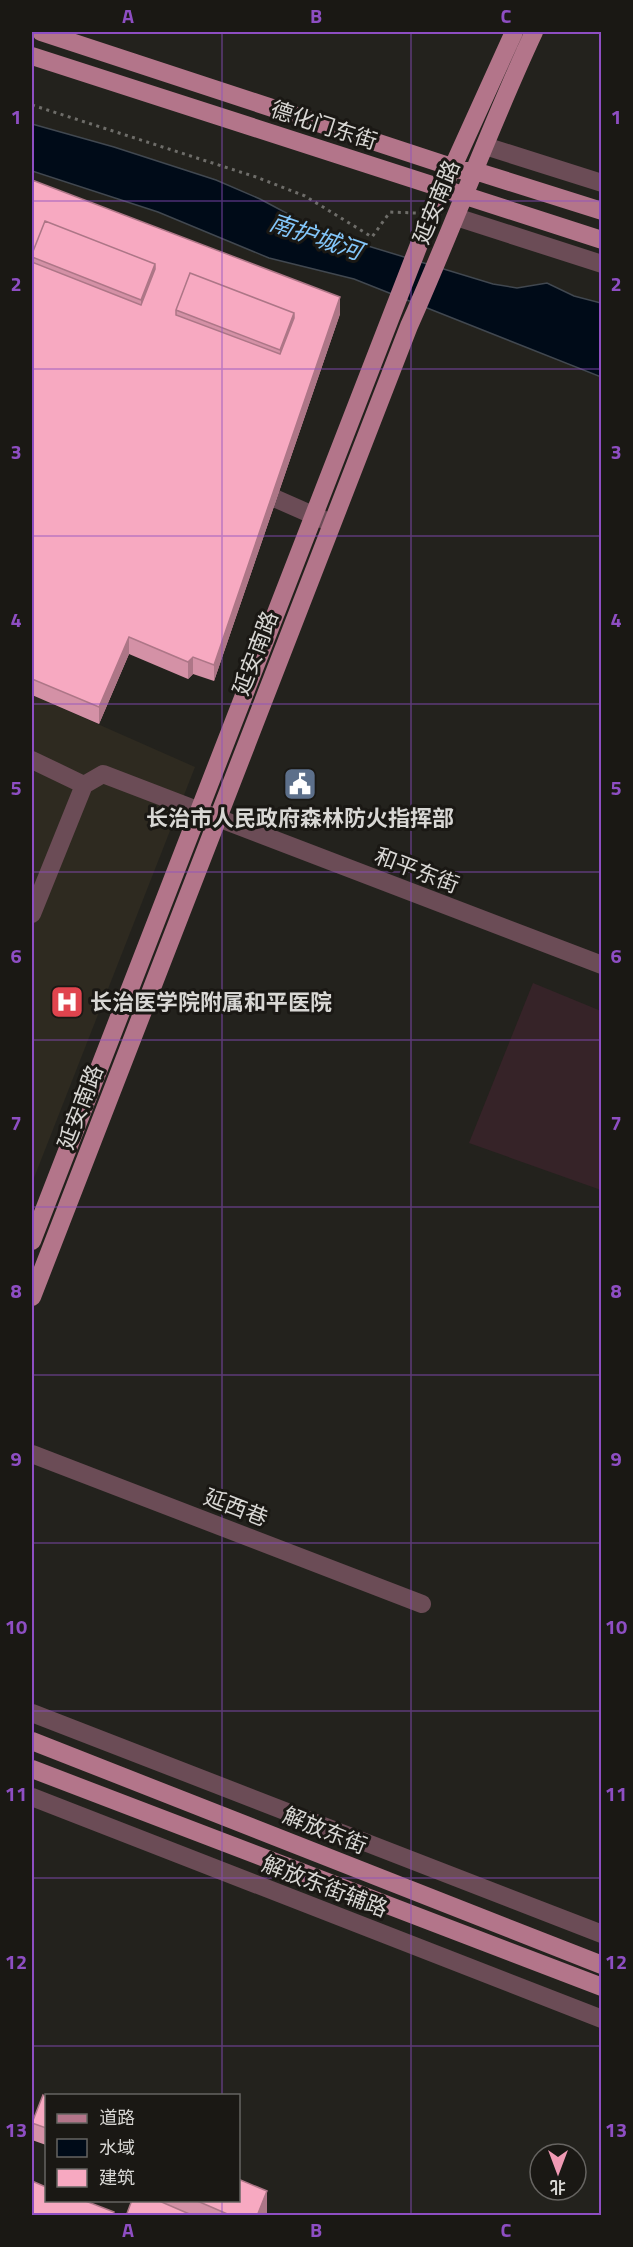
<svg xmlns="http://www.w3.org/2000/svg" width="633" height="2247" font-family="'Titillium Web','Noto Sans SC',sans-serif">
<rect width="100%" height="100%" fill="#23221d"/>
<!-- commercial -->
<path fill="#362328" d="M533 983 601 1011V1190L469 1143Z"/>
<!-- built -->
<path fill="#2e2a20" d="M32 695 195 767 32 1183Z"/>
<!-- water -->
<path fill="#000b18" stroke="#414850" stroke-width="1.5" d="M32 124 114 147 216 180 260 199 322 232 493 284 517 288 547 283 574 296 601 303V377L354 279 269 258 158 212 32 171Z"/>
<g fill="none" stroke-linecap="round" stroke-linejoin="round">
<!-- path -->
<path stroke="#6e6d69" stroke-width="3" stroke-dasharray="3 4.5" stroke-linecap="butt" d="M32 105 256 177 305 196 372 237 390 212 416 213"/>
<!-- minor -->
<path stroke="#6b4c56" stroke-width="18" d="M485 146 602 183
M456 217 602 264
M256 490 331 523
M32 760 84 785 32 914
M84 785 103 774 602 965
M32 1454 422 1604
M32 1713 602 1934
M32 1797 602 2019"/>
<!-- major -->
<path stroke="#b3758a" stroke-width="18" d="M41 32 464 171H475L602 211
M32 56 602 240
M32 1241 427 224 514 32
M32 1297 409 326C453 228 489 128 534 32
M32 1741 602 1965
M32 1769 602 1987"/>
</g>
<!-- wall -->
<path fill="#d491a6" d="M32 180 340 314 214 681 193 674 188 679 129 654 99 724 32 695Z
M46 2097V2145L32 2140V2123Z
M132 2200H238L267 2213 266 2216H126Z"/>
<!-- shaded-wall -->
<path fill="#ad7687" d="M155 264V286L141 322V300Z
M340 297V314L214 681V665Z
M294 313V335L280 371V350Z
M129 637V654L99 724V707Z
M193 657V674L188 679V662Z
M267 2191V2213L266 2216H257Z"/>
<!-- building -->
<path fill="#f7a9c1" stroke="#ad7687" stroke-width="1.5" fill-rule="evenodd" d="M32 180 340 297 214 665 193 657 188 662 129 637 99 707 32 679V262L141 305 155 269V264L45 221 32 254ZM190 273 294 313V318L280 354 176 315V310Z
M45 221 155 264 141 300 32 257V254Z
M190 273 294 313 280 350 176 310Z
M43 2095 46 2097V2128L32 2123Z
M238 2179 267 2191 257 2216H232L195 2200H238Z
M32 2181 46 2187V2200H83L114 2212 113 2216 32 2215Z
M132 2200H157L194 2216H126Z"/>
<!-- grid -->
<path fill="none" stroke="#8e4ec3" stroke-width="1.5" stroke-opacity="0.55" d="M222 32V2096M411 32V2216M32 201H602M32 369H602M32 536H602M32 704H602M32 872H602M32 1040H602M32 1207H602M32 1375H602M32 1543H602M32 1711H602M32 1878H602M32 2046H602M222 2200V2216"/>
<!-- icons -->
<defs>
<symbol id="civic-square" viewBox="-11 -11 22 22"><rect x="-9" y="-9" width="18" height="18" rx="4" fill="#5c6f8a" stroke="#1a1814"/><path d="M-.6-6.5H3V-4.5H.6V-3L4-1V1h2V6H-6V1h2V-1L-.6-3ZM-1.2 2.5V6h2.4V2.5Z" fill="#fff"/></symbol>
<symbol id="hospital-square" viewBox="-11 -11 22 22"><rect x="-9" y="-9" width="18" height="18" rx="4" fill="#e0444e" stroke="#1a1814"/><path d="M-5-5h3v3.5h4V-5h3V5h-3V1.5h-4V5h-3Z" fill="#fff"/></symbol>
</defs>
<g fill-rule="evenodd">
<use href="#civic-square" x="281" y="765" width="38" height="38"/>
<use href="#hospital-square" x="48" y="983" width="38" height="38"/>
</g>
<g text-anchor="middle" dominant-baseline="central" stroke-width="6" stroke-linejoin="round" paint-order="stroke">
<!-- street labels -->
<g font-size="22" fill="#d8d7d4" stroke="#1a1814">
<text transform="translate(324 125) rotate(18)">德化门东街</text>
<text transform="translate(436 202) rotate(-68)">延安南路</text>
<text transform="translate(255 653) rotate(-69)">延安南路</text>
<text transform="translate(417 870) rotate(21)">和平东街</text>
<text transform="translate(80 1107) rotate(-69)">延安南路</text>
<text transform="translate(236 1507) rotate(21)">延西巷</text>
<text transform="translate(325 1830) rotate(22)">解放东街</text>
<text transform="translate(325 1886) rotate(21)">解放东街辅路</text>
</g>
<!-- poi labels -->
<g font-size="22" font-weight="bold" fill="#d8d7d4" stroke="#1a1814">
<text x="300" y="818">长治市人民政府森林防火指挥部</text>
<text x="90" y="1002" text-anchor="start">长治医学院附属和平医院</text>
</g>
<!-- water labels -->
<g font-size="24" font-style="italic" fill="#83c6fa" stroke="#1a1814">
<text transform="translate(316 236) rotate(19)">南护城河</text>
</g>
</g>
<!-- border -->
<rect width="633" height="2247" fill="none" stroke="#1a1814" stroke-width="66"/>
<!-- legend -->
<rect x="45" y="2094" width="195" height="108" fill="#1a1814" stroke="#666461" stroke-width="1.5"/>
<rect x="57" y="2114" width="30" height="9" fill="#b3758a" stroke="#666461" stroke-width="1.5"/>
<text x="99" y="2124" font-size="18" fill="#d8d7d4">道路</text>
<rect x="57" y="2139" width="30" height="18" fill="#000b18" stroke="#666461" stroke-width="1.5"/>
<text x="99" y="2154" font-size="18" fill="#d8d7d4">水域</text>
<rect x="57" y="2169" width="30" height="18" fill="#f7a9c1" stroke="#666461" stroke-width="1.5"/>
<text x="99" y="2184" font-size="18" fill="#d8d7d4">建筑</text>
<!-- north arrow -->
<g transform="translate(558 2172) rotate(180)"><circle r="28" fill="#1a1814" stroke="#666461" stroke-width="1.5"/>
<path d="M0-4.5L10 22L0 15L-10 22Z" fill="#f09ab4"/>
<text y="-9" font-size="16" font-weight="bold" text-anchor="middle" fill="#d8d7d4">北</text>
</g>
<rect x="33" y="33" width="567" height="2181" fill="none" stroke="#8e4ec3" stroke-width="2"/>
<g font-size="20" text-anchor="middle" font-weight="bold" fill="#8e4ec3">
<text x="128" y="23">A</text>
<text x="316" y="23">B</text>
<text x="506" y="23">C</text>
<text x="16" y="124">1</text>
<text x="616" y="124">1</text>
<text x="16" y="291">2</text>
<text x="616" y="291">2</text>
<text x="16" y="459">3</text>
<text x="616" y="459">3</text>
<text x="16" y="627">4</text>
<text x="616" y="627">4</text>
<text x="16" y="795">5</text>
<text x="616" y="795">5</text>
<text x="16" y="963">6</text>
<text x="616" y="963">6</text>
<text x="16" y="1130">7</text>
<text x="616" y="1130">7</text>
<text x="16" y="1298">8</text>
<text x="616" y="1298">8</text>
<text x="16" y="1466">9</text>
<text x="616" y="1466">9</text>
<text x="16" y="1634">10</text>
<text x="616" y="1634">10</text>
<text x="16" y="1801">11</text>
<text x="616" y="1801">11</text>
<text x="16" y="1969">12</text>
<text x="616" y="1969">12</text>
<text x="16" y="2137">13</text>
<text x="616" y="2137">13</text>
<text x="128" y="2237">A</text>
<text x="316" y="2237">B</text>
<text x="506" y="2237">C</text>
</g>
</svg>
